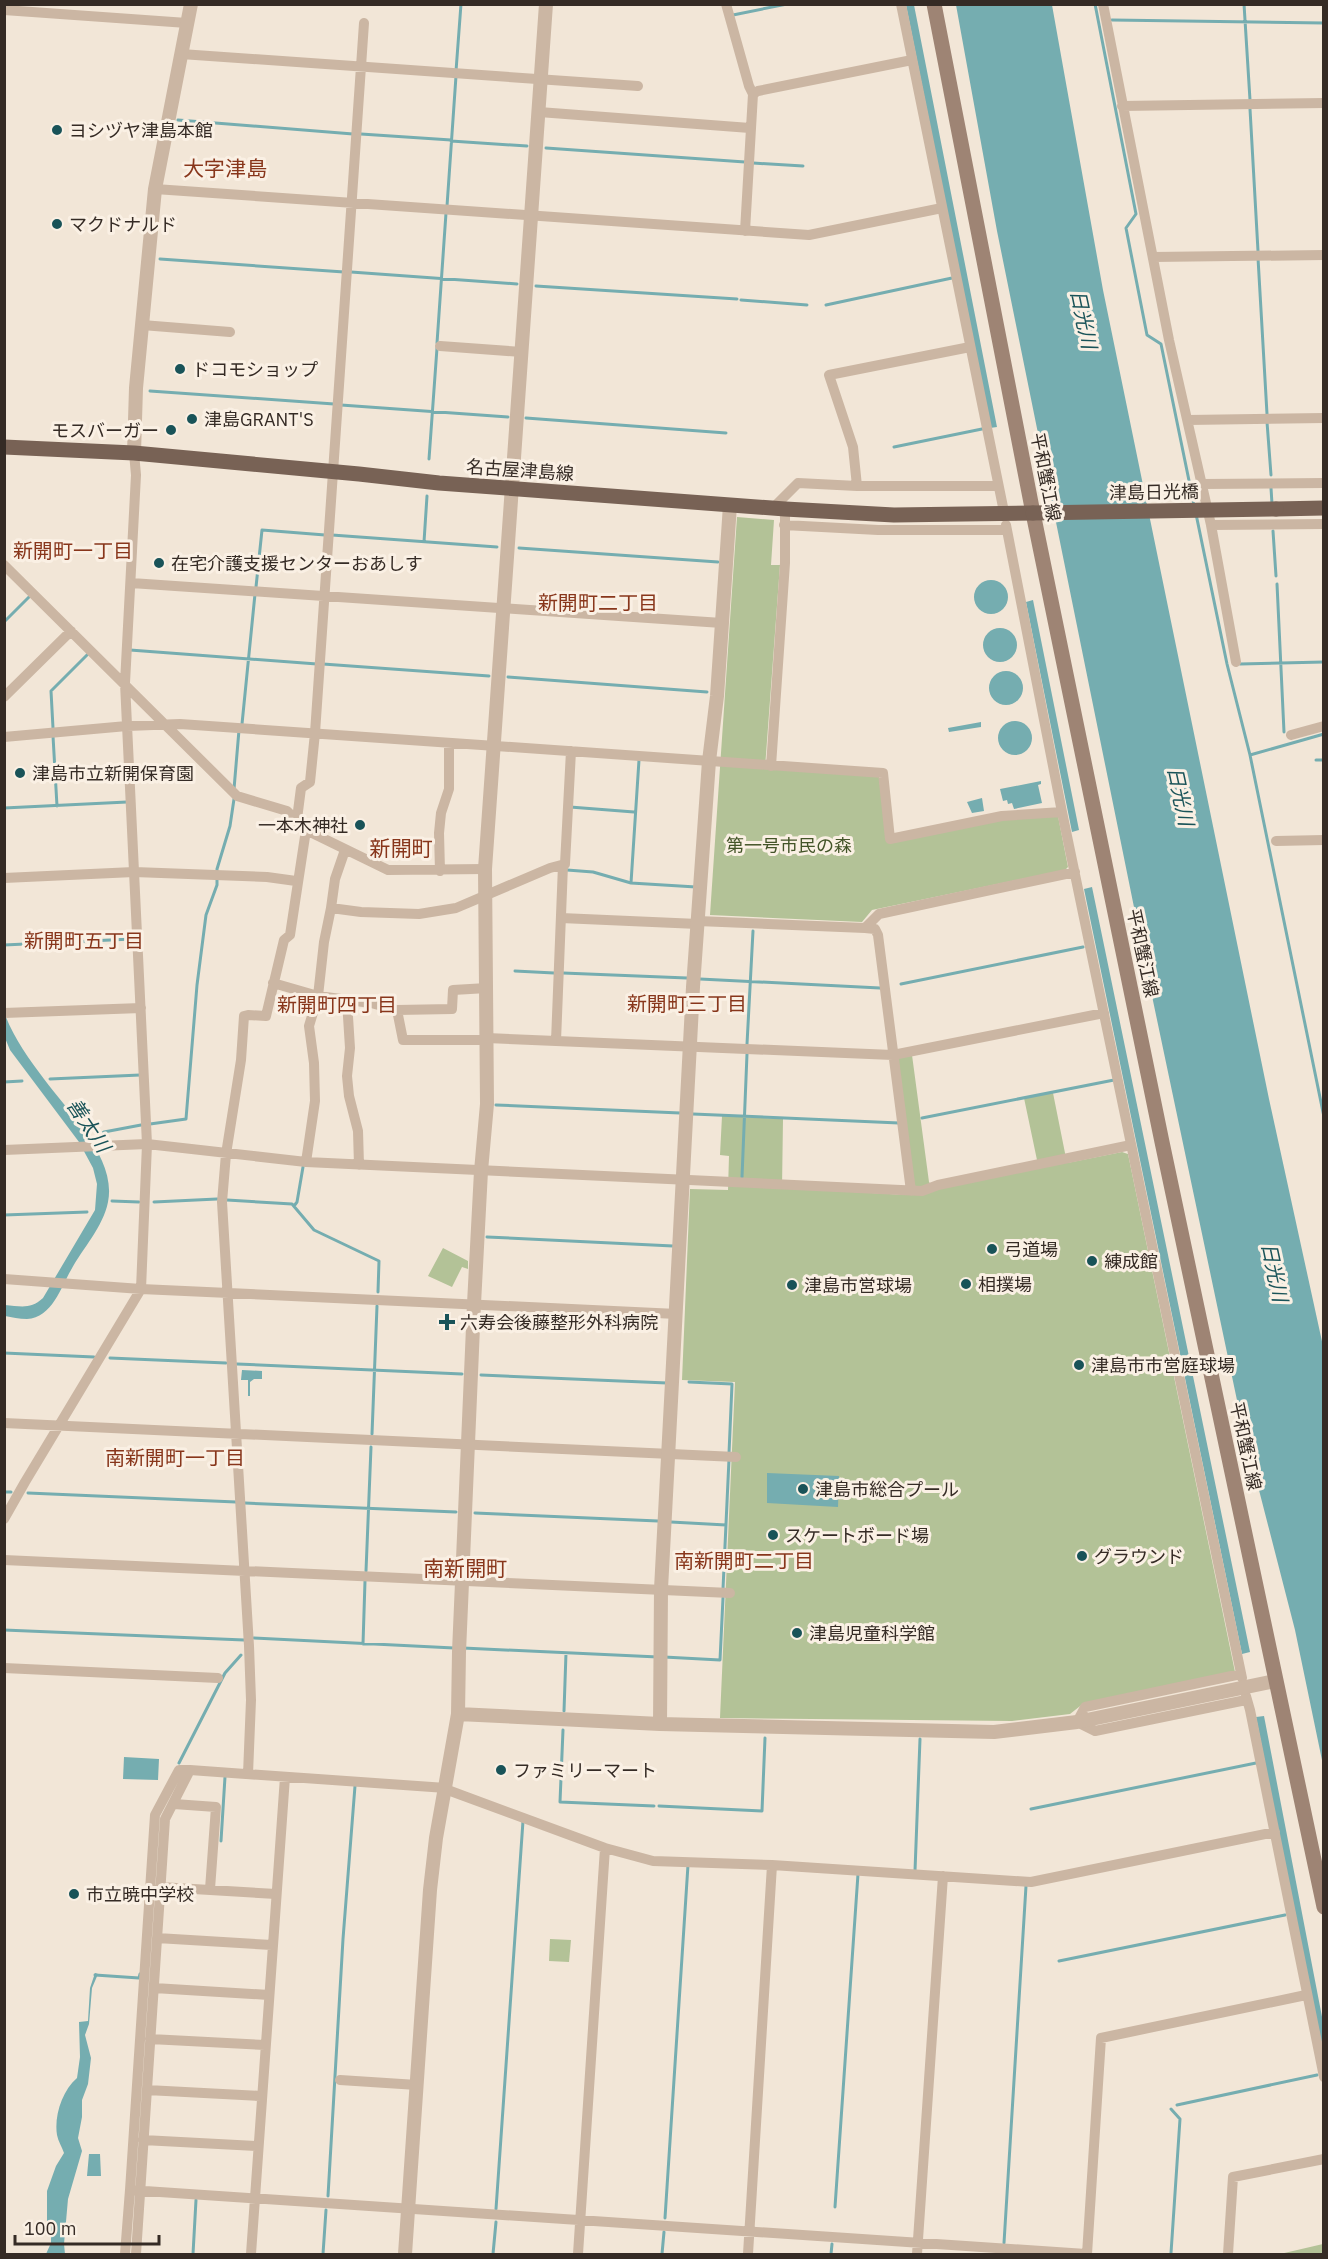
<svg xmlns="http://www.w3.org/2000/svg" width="1328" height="2259" font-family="'IBM Plex Sans','Noto Sans JP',sans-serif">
<rect width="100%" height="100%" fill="#f2e6d7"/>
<!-- green -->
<path fill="#b3c297" d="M737 517 774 520 771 565H780L765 768 879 777 887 842 991 820 1058 816 1068 867 1065 870 872 910 862 922 710 915Z
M912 1055 929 1182 935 1190 1037 1160 1024 1098 1053 1093 1067 1163 1122 1152 1128 1154 1235 1672 1084 1703 1070 1714 1012 1721 720 1718 735 1382 682 1380 690 1189 728 1190 729 1156 720 1155 722 1116 783 1119 782 1188 907 1195 897 1058Z
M443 1248 468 1261V1269L462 1267 452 1287 428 1276Z
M550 1939 571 1940 569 1962 549 1961Z
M1323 2244V2254H1280Z"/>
<!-- water -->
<path fill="#75adb0" d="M906 5H914L997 427 990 428Z
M956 5H1052L1103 290 1269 1099 1323 1346V1765L1295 1630 1242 1424 1152 996 997 231Z
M974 597a17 17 0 1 1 34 0a17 17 0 1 1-34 0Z
M1033 600 1079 830 1072 832 1026 602Z
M983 645a17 17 0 1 1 34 0a17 17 0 1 1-34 0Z
M989 688a17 17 0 1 1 34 0a17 17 0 1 1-34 0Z
M998 738a17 17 0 1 1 34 0a17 17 0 1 1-34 0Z
M981 722V727L949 732 948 728Z
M1041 781V784L1038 785 1042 803 1014 809 1012 803 1008 804 1007 800 1003 801 1000 789Z
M982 798 984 811 972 813 967 802Z
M1092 887 1250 1652 1242 1654 1084 889Z
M4 1012C13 1037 29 1059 44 1079 68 1112 117 1158 108 1202 103 1227 83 1248 71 1270 61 1287 52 1318 27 1319 19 1319 12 1317 5 1316V1305C20 1306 30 1310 43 1298L95 1210 97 1184 93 1168 79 1142 10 1050 5 1038Z
M242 1370 262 1371V1379H254L250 1382V1396H248V1380H241Z
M767 1473 839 1476 838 1507 767 1503Z
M1264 1716 1323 2022V2060L1256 1717Z
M124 1757 159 1759 158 1780 123 1779Z
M95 1973 98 1974 92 1988 89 2024 85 2035 91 2058 88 2084 82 2100V2117L78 2138 82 2151 68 2199 64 2244 65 2254H46L51 2243V2226L47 2223V2191L56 2166 64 2153C62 2147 58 2141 57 2135 54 2116 62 2091 77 2078L80 2057 79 2022 88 2021 90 1988Z
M89 2154H100L101 2176H87Z"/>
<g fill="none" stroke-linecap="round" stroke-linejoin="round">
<!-- stream -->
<path stroke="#75adb0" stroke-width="3" d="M1095 4 1136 214 1126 228 1147 335 1161 344 1194 505
M1244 4 1250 100
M733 15 787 4
M1112 20 1324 23
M456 71 461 4
M1250 109 1258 251
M178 120 353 134
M361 134 451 140
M451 141 527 146
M546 148 745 162
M753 163 803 166
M447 206 456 76
M1258 258 1267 414
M160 259 344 272
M351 272 517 284
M536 286 737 299
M741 300 807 305
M826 305 952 278
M437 343 446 213
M150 391 334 404
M341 405 508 417
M526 418 726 433
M1267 422 1271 475
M894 447 982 429
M429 459 437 348
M1271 488 1272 504
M1196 514 1227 664 1250 755 1324 1117
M1273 531 1276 576
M332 535 497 547
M424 542 427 496
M519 548 718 562
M1277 584 1284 732
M256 587 262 530 325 535
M4 622 30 596
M130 650 317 664
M323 664 489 676
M1240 664 1324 662
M508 677 707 692
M53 728 51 691 88 654
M53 736 57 806
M1250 755 1324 734
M1316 760H1324
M234 789 239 730 242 724 255 594
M570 807 634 812
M4 808 127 802
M567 870 593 872 631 883 696 887
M631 883 639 760
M4 945 132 939
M515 971 554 973
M563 973 687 978
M700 979 880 988
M901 984 1083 947
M747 1044 753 931
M50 1079 140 1075
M4 1082 22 1081
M496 1105 680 1113
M693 1114 899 1123
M922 1118 1114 1080
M150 1124 186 1119 197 985 206 915 217 885V869L230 826 234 799
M89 1142 104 1132 141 1125
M742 1177 747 1054
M227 1200 292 1204 314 1230 379 1261 378 1292
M112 1201 139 1202
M154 1202 217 1199
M294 1206 297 1202 303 1167
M4 1215 87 1212
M487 1237 673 1246
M4 1353 94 1357
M110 1358 226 1363
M237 1364 462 1374
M481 1375 667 1383
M689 1382 732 1384 729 1453
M372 1434 377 1306
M4 1492H11
M28 1493 236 1502
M245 1503 456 1512
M475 1513 658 1521
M671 1522 726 1525
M366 1571 371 1447
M723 1589 729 1459
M4 1630 244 1640
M254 1638 454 1648
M363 1644 365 1581
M463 1648 658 1657
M664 1657 720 1660 723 1598
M564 1711 566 1653
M563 1730 560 1802 654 1806
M179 1763 225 1673 241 1655
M659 1806 762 1811 765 1738
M1031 1809 1256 1763
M221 1841 225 1777
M915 1871 920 1739
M1059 1961 1285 1915
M95 1975 139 1978 140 1974
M1177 2105 1317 2075
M328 2196 343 1939 355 1786
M835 2207 858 1874
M496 2209 523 1821
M665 2218 688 1865
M1004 2243 1026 1886
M1171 2253 1180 2119 1171 2109
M193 2254 196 2200
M323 2254 326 2210
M493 2254 496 2222
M662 2254 664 2232
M831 2254 832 2244"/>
<!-- minor -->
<path stroke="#cbb6a3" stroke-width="10" d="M726 4 749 86 753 94 745 231
M901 4 1003 507
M1103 4 1169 340 1211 525 1236 662
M4 10 187 23
M181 54 638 86
M753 94 758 91 912 60
M1122 106 1324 103
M539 112 750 128
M155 189 809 235 942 208
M1153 257 1324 255
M142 325 230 332
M440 346 522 352
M1188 420 1324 418
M1202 484 1324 483
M857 486 853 447 829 375 970 347
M773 508 798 483 857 486H998
M784 525 878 530H1007
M1006 525 1062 812 1242 1678
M1211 525 1324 524
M4 565 237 796 287 811 306 830 388 870 485 869
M131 583 722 623
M4 697 71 631
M1291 735 1324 726
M4 737 127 726 180 724 883 773 890 839 1002 816 1062 812
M771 766 785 563V509
M297 819 301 788 310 782 315 733 364 23
M1276 841 1324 840
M563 865 556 1041 893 1055 1104 1013
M440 871 439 833 441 813 449 789V743
M4 878 134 872 267 877 296 881
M331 908 335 879 345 850
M561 918 698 924
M698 921 865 928 879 914 1075 872
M865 928 875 929 878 935 911 1191
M273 983 318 996 371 1003 397 1010 452 1009 453 990 487 988
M347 1001 350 1048 347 1076 349 1096 358 1131 359 1165
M397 1010 403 1040H487
M4 1013 141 1008
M487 1038 556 1041
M4 1150 147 1144 306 1162 922 1191 938 1185 1131 1145
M306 1162 315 1101 314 1063 309 1026 318 996 324 942 331 908 361 912 419 914 456 908 550 868 565 864 571 751
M4 1279 141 1289 677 1314
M4 1423 736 1457
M4 1519 25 1482 141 1289 147 1144 125 683 136 475 134 453
M4 1560 730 1593
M4 1668 218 1678
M1241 1674 1085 1707 1077 1722 1095 1731 1246 1700
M1246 1696 1250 1710 1324 2077
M248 1774 251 1700 249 1646 222 1202 226 1154 241 1060 244 1016 248 1015 266 1016 284 940 290 935 306 830
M445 1789 605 1848 653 1861 772 1865 1031 1882 1275 1832
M174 1804 216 1807 210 1889
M160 1887 276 1894
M157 1938 272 1945
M154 1988 269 1995
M150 2039 265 2045
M340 2080 417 2085
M147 2090 261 2096
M143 2140 258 2146
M130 2190 155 1815 179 1770H190
M125 2254 130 2190 1086 2254
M136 2254 165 1819 190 1770 446 1788
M251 2254 285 1777
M578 2254 605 1848
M748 2254 772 1865
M917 2254 943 1876
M1087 2254 1101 2038 1306 1995
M1228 2254 1233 2177 1324 2159"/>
<!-- tertiary -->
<path stroke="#cbb6a3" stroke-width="14" d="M134 453 136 388 155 189 191 4
M458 1714 660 1724 994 1732 1077 1722 1275 1681
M660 1724 661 1589 693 987 709 761 717 696 730 505
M405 2254 430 1890 436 1838 458 1714 459 1652 474 1304 481 1171 487 1104 485 869 546 4"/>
<!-- secondary -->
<path stroke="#9e8474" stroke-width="15" d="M934 4 1033 513 1162 1142 1324 1907"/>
<!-- primary -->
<path stroke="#786255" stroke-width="15" d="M4 447 134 453 359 474 439 483 785 509 894 515 1033 513
M1276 509 1324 508"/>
<!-- primary-bridge -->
<path stroke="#786255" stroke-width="15" d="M1033 513 1276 509"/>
</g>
<!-- markers -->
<g fill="#195358" stroke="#faf0e4" stroke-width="2">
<circle cx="57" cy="130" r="6"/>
<circle cx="57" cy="224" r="6"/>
<circle cx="180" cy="369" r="6"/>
<circle cx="192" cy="419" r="6"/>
<circle cx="171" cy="430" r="6"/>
<circle cx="159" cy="563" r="6"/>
<circle cx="20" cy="773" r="6"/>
<circle cx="360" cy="825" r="6"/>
<circle cx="992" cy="1249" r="6"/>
<circle cx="1092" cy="1261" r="6"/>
<circle cx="966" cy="1284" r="6"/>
<circle cx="792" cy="1285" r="6"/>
<path d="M444 1313h6v6h6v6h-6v6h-6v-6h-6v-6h6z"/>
<circle cx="1079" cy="1365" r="6"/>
<circle cx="803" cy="1489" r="6"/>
<circle cx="773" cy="1535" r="6"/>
<circle cx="1082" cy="1556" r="6"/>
<circle cx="797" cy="1633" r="6"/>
<circle cx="501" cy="1770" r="6"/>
<circle cx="74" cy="1894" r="6"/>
</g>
<g text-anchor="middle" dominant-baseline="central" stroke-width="6" stroke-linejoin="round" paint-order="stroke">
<!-- poi labels -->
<g font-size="18" fill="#352b25" stroke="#faf0e4" text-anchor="start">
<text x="69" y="130">ヨシヅヤ津島本館</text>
<text x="69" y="224">マクドナルド</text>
<text x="192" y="369">ドコモショップ</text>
<text x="204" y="419">津島GRANT'S</text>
<text x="159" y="430" text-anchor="end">モスバーガー</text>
<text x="171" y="563">在宅介護支援センターおあしす</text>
<text x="32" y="773">津島市立新開保育園</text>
<text x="348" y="825" text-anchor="end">一本木神社</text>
<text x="1004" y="1249">弓道場</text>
<text x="1104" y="1261">練成館</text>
<text x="978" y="1284">相撲場</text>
<text x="804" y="1285">津島市営球場</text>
<text x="460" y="1322">六寿会後藤整形外科病院</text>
<text x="1091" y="1365">津島市市営庭球場</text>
<text x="815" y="1489">津島市総合プール</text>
<text x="785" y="1535">スケートボード場</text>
<text x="1094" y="1556">グラウンド</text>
<text x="809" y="1633">津島児童科学館</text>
<text x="513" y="1770">ファミリーマート</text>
<text x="86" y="1894">市立暁中学校</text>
</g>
<!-- street labels -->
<g font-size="18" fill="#352b25" stroke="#faf0e4">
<text transform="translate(520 470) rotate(4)">名古屋津島線</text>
<text transform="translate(1046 477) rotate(79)">平和蟹江線</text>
<text transform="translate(1154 492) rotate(-1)">津島日光橋</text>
<text transform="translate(1143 953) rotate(78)">平和蟹江線</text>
<text transform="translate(1246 1446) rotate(78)">平和蟹江線</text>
</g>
<!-- park labels -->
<g font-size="18" fill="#435428" stroke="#faf0e4">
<text x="789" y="845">第一号市民の森</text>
</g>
<!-- water labels -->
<g font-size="20" font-style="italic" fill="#195358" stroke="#faf0e4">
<text transform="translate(1084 319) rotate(78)">日光川</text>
<text transform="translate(1181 796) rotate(78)">日光川</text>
<text transform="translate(89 1125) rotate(56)">善太川</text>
<text transform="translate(1275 1272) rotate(78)">日光川</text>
</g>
<!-- neighbourhood labels -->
<g font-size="20" fill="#88361b" stroke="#faf0e4">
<text x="73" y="550">新開町一丁目</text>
<text x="598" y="602">新開町二丁目</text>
<text x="84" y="940">新開町五丁目</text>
<text x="687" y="1003">新開町三丁目</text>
<text x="337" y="1004">新開町四丁目</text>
<text x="175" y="1457">南新開町一丁目</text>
<text x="744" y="1560">南新開町二丁目</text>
</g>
<!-- quarter labels -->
<g font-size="21" fill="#88361b" stroke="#faf0e4">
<text x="225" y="168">大字津島</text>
<text x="401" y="848">新開町</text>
<text x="465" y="1568">南新開町</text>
</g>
</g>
<!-- border -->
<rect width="1328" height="2259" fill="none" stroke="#352b25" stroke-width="12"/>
<!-- scale -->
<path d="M15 2235v9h144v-9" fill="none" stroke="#352b25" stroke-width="3"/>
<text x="24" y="2235" font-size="18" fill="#352b25" stroke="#faf0e4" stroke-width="4.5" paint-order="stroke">100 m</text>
</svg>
